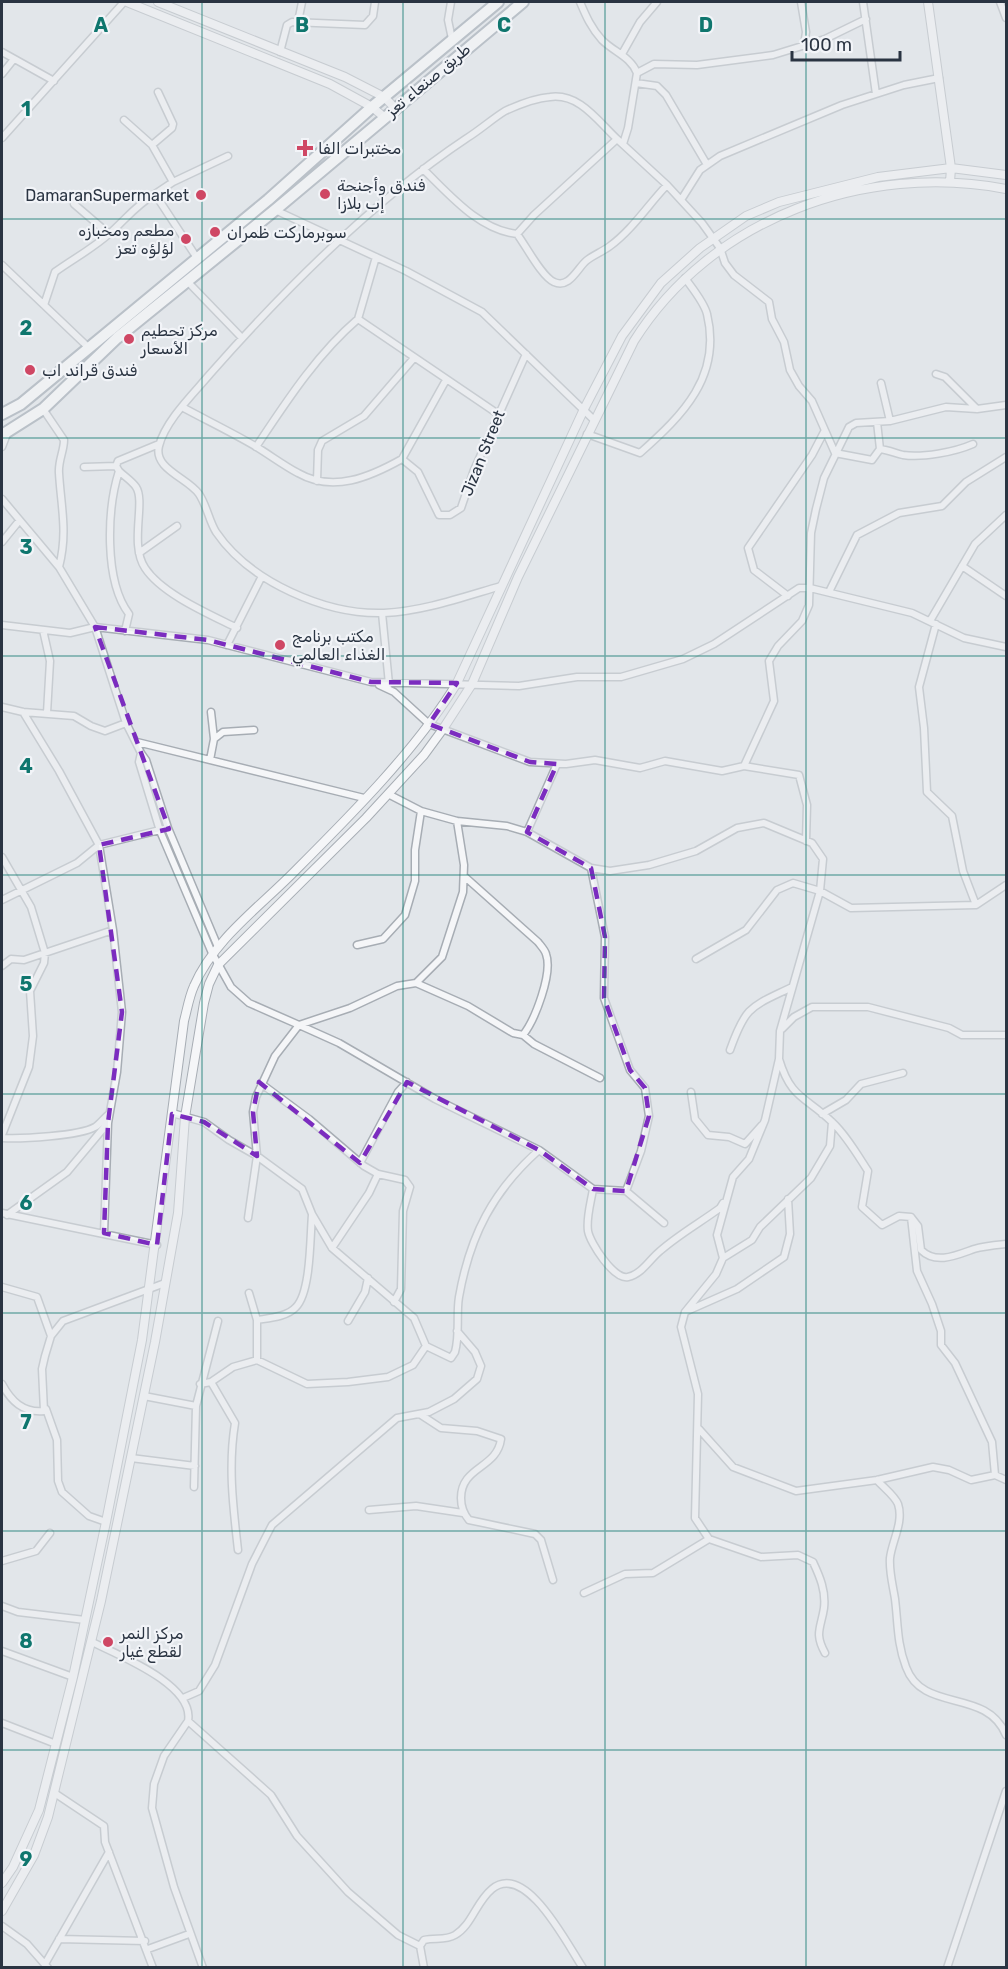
<svg xmlns="http://www.w3.org/2000/svg" width="1008" height="1969" font-family="Rubik,Cairo,sans-serif">
<rect width="100%" height="100%" fill="#e2e6ea"/>
<g fill="none" stroke-linecap="round" stroke-linejoin="round">
<defs>
<path id="minor" d="M451 2 448 20 452 39
M580 2C586 16 591 28 602 40 614 52 631 57 637 73L628 128 623 144
M801 2 806 32 804 46
M863 2 876 94
M1000 2 1006 18
M298 22 302 2
M2 52 54 81
M280 52 287 25 292 22 365 25 373 16 375 2
M622 54 640 22 657 2
M637 73 654 64 697 65 773 55 825 39 866 19
M2 74 14 59
M636 83 657 86 666 95 706 163
M124 120 152 145 173 182
M2 138 124 2
M152 145 172 128 173 124 158 92
M423 169C450 195 479 230 517 234 526 246 542 277 554 282 569 289 577 269 586 261 593 255 602 252 610 246 632 230 648 205 667 185
M155 194 173 182 228 156
M681 200 700 170 720 156 842 105 904 85 939 78
M74 204 109 234
M275 210 406 271 482 312 594 420
M517 234 534 215 617 139 667 185 702 223 720 248 725 263 734 275 769 302 772 319 784 342 790 370 799 386 812 401 835 453 872 460 880 449 877 422
M376 257 358 319 498 414
M2 265 88 347
M187 281 242 338
M44 305 55 272C73 259 92 249 109 234 125 220 136 205 155 194L197 258
M936 374 945 377 977 409
M881 383 890 421
M182 407C206 420 231 432 255 446 270 455 283 465 298 473 333 493 370 477 402 459L418 472 439 515H450L461 508 474 470 526 354
M43 409 64 440C64 451 58 461 59 473 61 507 68 532 59 567
M587 434 640 453C683 415 722 376 707 314 704 302 692 288 685 278
M2 447 7 434
M256 447C286 402 317 354 358 319
M880 449C888 450 895 453 903 455 922 458 955 452 973 444
M402 459 446 380
M84 467 116 466
M119 471C124 476 132 481 136 487 146 502 129 544 145 568 162 594 209 614 237 628
M317 481 318 450 322 441 364 416 414 358
M2 499 59 567 95 627 126 723 141 753 139 762 160 831 212 953 231 987 249 1003 299 1025 350 1008 397 986 416 983 442 957 463 892 464 865 457 821
M2 542 19 521
M139 553 177 526
M962 566 1006 596
M501 586C463 597 424 611 384 613 326 615 250 582 216 532 209 521 207 506 199 494 188 478 153 469 159 446 165 421 194 393 210 374 284 290 374 200 467 138 480 130 492 119 505 111 518 105 536 98 550 97 579 93 597 120 617 139
M829 592 857 535 899 513 942 506 966 482 1006 457
M788 596 754 570 748 548 812 455 824 432
M382 613 389 684
M930 621 975 544 1006 515
M936 624 919 687 924 728 927 792 952 816 963 871 976 905
M2 625 70 633 95 627 208 640 371 682 519 686 577 677H621L683 659 714 644 799 588H810L912 613 964 638 1006 647
M43 630 50 661 47 713
M125 631 129 614C104 581 107 509 119 471L116 466 118 461 159 444
M227 645 262 576
M379 685 394 692 429 724 530 762 566 764 595 760 640 768 665 761 722 771 744 766
M2 707 23 712 74 716 91 726 105 731 126 723
M23 712 59 771 99 845 113 930 122 1012 117 1072 108 1123 104 1233
M214 739 223 732 254 730
M137 742 364 798
M141 753 146 760 168 828 218 947
M210 760 214 739 211 712
M388 794 421 811 457 821 507 826 527 832 591 868 610 871 649 865 696 851 737 828 764 823 812 843 823 859 820 891 780 1031 779 1059 765 1120 749 1159 733 1177 717 1235 723 1258 716 1274 685 1312 681 1327 698 1394 695 1518 709 1539
M527 832 557 764
M806 841 807 805 799 775 744 766 774 701 769 661 778 646 802 621 809 605 811 533 816 509 824 478 849 427 856 423 890 421 946 407 977 409 1006 405
M2 857 31 907 45 953 44 963 30 991 33 1036 29 1067 2 1135
M591 868 605 937 604 998 630 1070 645 1088 649 1116 641 1151 626 1191 664 1223
M2 900 77 863 99 845 168 828
M357 945 383 939 405 915 415 881V850L421 811
M696 959 746 930 777 890 793 883 820 891 851 908 976 905 1006 885
M2 966 11 959 24 960 113 930
M416 983 468 1006 513 1033 523 1035C535 1020 553 973 546 954 545 950 541 946 538 942L464 876
M782 1029 794 1017 812 1007H868L949 1028 962 1035H1006
M523 1035 534 1044 600 1078
M730 1050C746 1005 751 1007 792 987
M779 1059C791 1099 805 1096 832 1122 846 1135 857 1154 868 1171L862 1207 882 1225 899 1216 911 1217 918 1226 921 1250C936 1265 957 1255 974 1249 984 1246 996 1245 1006 1244
M263 1085 309 1119 364 1166 378 1174 369 1193 332 1248
M691 1092 695 1119 708 1135 729 1137 745 1144 762 1125
M172 1113 204 1122 229 1140 257 1156 302 1189 312 1214 332 1248 414 1318 426 1346 413 1365 388 1377 348 1382 307 1384 257 1360 233 1367 211 1382 200 1384
M822 1114 846 1100 861 1084 903 1073
M2 1138C21 1139 79 1136 95 1127 100 1124 104 1118 109 1114
M360 1163 398 1092 407 1082
M378 1174 405 1180 410 1187 403 1211 401 1289 394 1302
M593 1189C591 1202 586 1218 588 1231 590 1243 614 1280 628 1277 642 1274 650 1259 660 1251 678 1235 701 1222 720 1208L723 1203
M2 1213 157 1245
M7 1215 67 1172 107 1124
M911 1217 917 1271 932 1304 941 1331V1345L955 1363 992 1442 995 1475
M248 1218 257 1156 253 1112 256 1097 275 1056 299 1025 339 1043 435 1099 539 1150 593 1189 626 1191
M723 1258 752 1240 760 1227 811 1178 830 1146 832 1122
M2 1287 37 1297 51 1336
M249 1293 257 1320V1360
M685 1312 737 1289 784 1257 790 1234 788 1199
M257 1320C269 1318 287 1317 296 1307 311 1292 310 1237 312 1215
M348 1321 365 1292 368 1278
M426 1346 451 1358 455 1352C460 1334 456 1315 459 1297 470 1235 493 1191 539 1150
M211 1382 235 1423C228 1466 233 1506 238 1550
M2 1384C11 1401 23 1413 44 1411L42 1369 45 1356 51 1336 63 1321 165 1283
M144 1396 196 1406
M46 1409 57 1440 58 1481 62 1492 89 1516 106 1522
M421 1415 441 1428 477 1431 501 1439C497 1469 461 1466 461 1498 461 1507 463 1513 469 1520L535 1534 541 1540 553 1580
M699 1429 733 1467 796 1491 877 1480 933 1467 949 1470 971 1480 995 1475 1006 1480
M131 1458 195 1466
M877 1480C883 1487 895 1496 898 1504 904 1522 892 1541 890 1558 889 1572 893 1586 895 1599 898 1623 897 1644 906 1667 923 1714 986 1687 1006 1735
M194 1487 196 1406 218 1321
M369 1510 416 1506 463 1513
M2 1561 36 1551 50 1533
M584 1593 625 1574 653 1573 709 1539 761 1557 798 1555 813 1562C820 1577 826 1591 824 1608 821 1628 814 1633 825 1653
M2 1606 18 1612 85 1620
M92 1642C118 1655 195 1685 188 1721L271 1795 297 1836 348 1892 398 1935 420 1946
M2 1651 73 1677
M183 1698 199 1691 215 1665 252 1564 272 1525 397 1418 429 1412 454 1399 477 1379 481 1366 475 1352 457 1331
M188 1721 164 1756 154 1784 152 1808 174 1887 203 1968
M2 1723 56 1744
M56 1794 104 1826 105 1842 153 1968
M2 1926 27 1944 48 1968
M59 1939 145 1941
M148 1949 189 1934
M45 1964 109 1852
M424 1968 420 1946 424 1940C435 1937 445 1941 455 1935 472 1925 476 1902 492 1889 526 1861 568 1946 583 1968
M947 1968 1006 1791"/>
<path id="tertiary" d="M127 2 330 84 372 107 384 117
M158 2 345 77 384 97 395 108
M928 2 951 168 950 182
M2 1883 13 1867 39 1810 73 1677 106 1522 142 1340 184 1021C187 1010 189 997 194 986 214 939 261 906 296 870 351 815 416 750 457 683L584 409 622 336 661 283 700 248 746 216 779 202 878 177 951 168 1006 175
M2 1911 34 1855 48 1817 101 1601 155 1342 178 1213 185 1117 204 1003 209 984 218 965 366 818 424 755 443 729 472 684 518 577 634 341C711 218 866 162 1006 189"/>
<path id="trunk" d="M2 414 21 404 268 200 372 107 498 2
M2 435 43 409 117 338 275 210 523 2"/>
</defs>
<!-- minor casing -->
<use href="#minor" stroke="#a7adb4" stroke-width="9"/>
<!-- tertiary casing -->
<use href="#tertiary" stroke="#a7adb4" stroke-width="10"/>
<!-- trunk casing -->
<use href="#trunk" stroke="#8994a1" stroke-width="14"/>
<!-- minor -->
<use href="#minor" stroke="#f5f6f8" stroke-width="6"/>
<!-- tertiary -->
<use href="#tertiary" stroke="#f5f6f8" stroke-width="8"/>
<!-- trunk -->
<use href="#trunk" stroke="#fff" stroke-width="10"/>
</g>
<!-- marked area -->
<path d="M0 0H1008V1969H0ZM95 627 208 640 371 682 457 683 429 724 530 762 557 764 527 832 591 868 605 937 604 998 630 1070 645 1088 649 1116 626 1191 593 1189 539 1150 407 1082 360 1163 259 1082 253 1112 257 1156 204 1122 172 1114 157 1245 104 1233 108 1123 122 1012 99 845 169 829Z" fill="#e2e6ea" fill-opacity=".55" fill-rule="evenodd"/>
<path fill="none" stroke="#7b2cbf" stroke-width="4.5" stroke-dasharray="12 8" stroke-linejoin="round" d="M95 627 208 640 371 682 457 683 429 724 530 762 557 764 527 832 591 868 605 937 604 998 630 1070 645 1088 649 1116 626 1191 593 1189 539 1150 407 1082 360 1163 259 1082 253 1112 257 1156 204 1122 172 1114 157 1245 104 1233 108 1123 122 1012 99 845 169 829Z"/>
<!-- grid -->
<path fill="none" stroke="#0f766e" stroke-width="1.5" stroke-opacity="0.55" d="M202 2V1968M403 2V1968M605 2V1968M806 2V1968M2 219H1006M2 438H1006M2 656H1006M2 875H1006M2 1094H1006M2 1313H1006M2 1531H1006M2 1750H1006"/>
<!-- markers -->
<g fill="#cf4764" stroke="#f2f4f8" stroke-width="2">
<path d="M302 139h6v6h6v6h-6v6h-6v-6h-6v-6h6z"/>
<circle cx="325" cy="194" r="6"/>
<circle cx="201" cy="195" r="6"/>
<circle cx="215" cy="232" r="6"/>
<circle cx="186" cy="239" r="6"/>
<circle cx="129" cy="339" r="6"/>
<circle cx="30" cy="370" r="6"/>
<circle cx="280" cy="645" r="6"/>
<circle cx="108" cy="1642" r="6"/>
</g>
<g text-anchor="middle" dominant-baseline="central" stroke-width="4.5" stroke-linejoin="round" paint-order="stroke">
<!-- street labels -->
<g font-size="16" fill="#2a3442" stroke="#f2f4f8">
<text transform="translate(428 80) rotate(-40)">طريق صنعاء تعز</text>
<text transform="translate(483 453) rotate(-68)">Jizan Street</text>
</g>
<!-- poi labels -->
<g font-size="16" fill="#2a3442" stroke="#f2f4f8" text-anchor="start">
<text x="318" y="148">مختبرات الفا</text>
<text x="337" y="185">فندق وأجنحة<tspan x="337" dy="18">إب بلازا</tspan></text>
<text x="189" y="195" text-anchor="end">DamaranSupermarket</text>
<text x="174" y="230" text-anchor="end">مطعم ومخبازه<tspan x="174" dy="18">لؤلؤه تعز</tspan></text>
<text x="227" y="232">سوبرماركت ظمران</text>
<text x="141" y="330">مركز تحطيم<tspan x="141" dy="18">الأسعار</tspan></text>
<text x="42" y="370">فندق قراند اب</text>
<text x="292" y="636">مكتب برنامج<tspan x="292" dy="18">الغذاء العالمي</tspan></text>
<text x="120" y="1633">مركز النمر<tspan x="120" dy="18">لقطع غيار</tspan></text>
</g>
</g>
<g font-size="20" text-anchor="middle" font-weight="bold" fill="#0f766e" stroke="#f2f4f8" stroke-width="4.5" stroke-linejoin="round" paint-order="stroke">
<text x="101" y="32">A</text>
<text x="302" y="32">B</text>
<text x="504" y="32">C</text>
<text x="706" y="32">D</text>
<text x="26" y="116">1</text>
<text x="26" y="335">2</text>
<text x="26" y="554">3</text>
<text x="26" y="773">4</text>
<text x="26" y="991">5</text>
<text x="26" y="1210">6</text>
<text x="26" y="1429">7</text>
<text x="26" y="1648">8</text>
<text x="26" y="1866">9</text>
</g>
<!-- border -->
<rect width="1008" height="1969" fill="none" stroke="#2a3442" stroke-width="6"/>
<!-- scale -->
<path d="M792 51v9h108v-9" fill="none" stroke="#2a3442" stroke-width="3"/>
<text x="801" y="51" font-size="18" fill="#2a3442" stroke="#f2f4f8" stroke-width="4.5" paint-order="stroke">100 m</text>
</svg>
